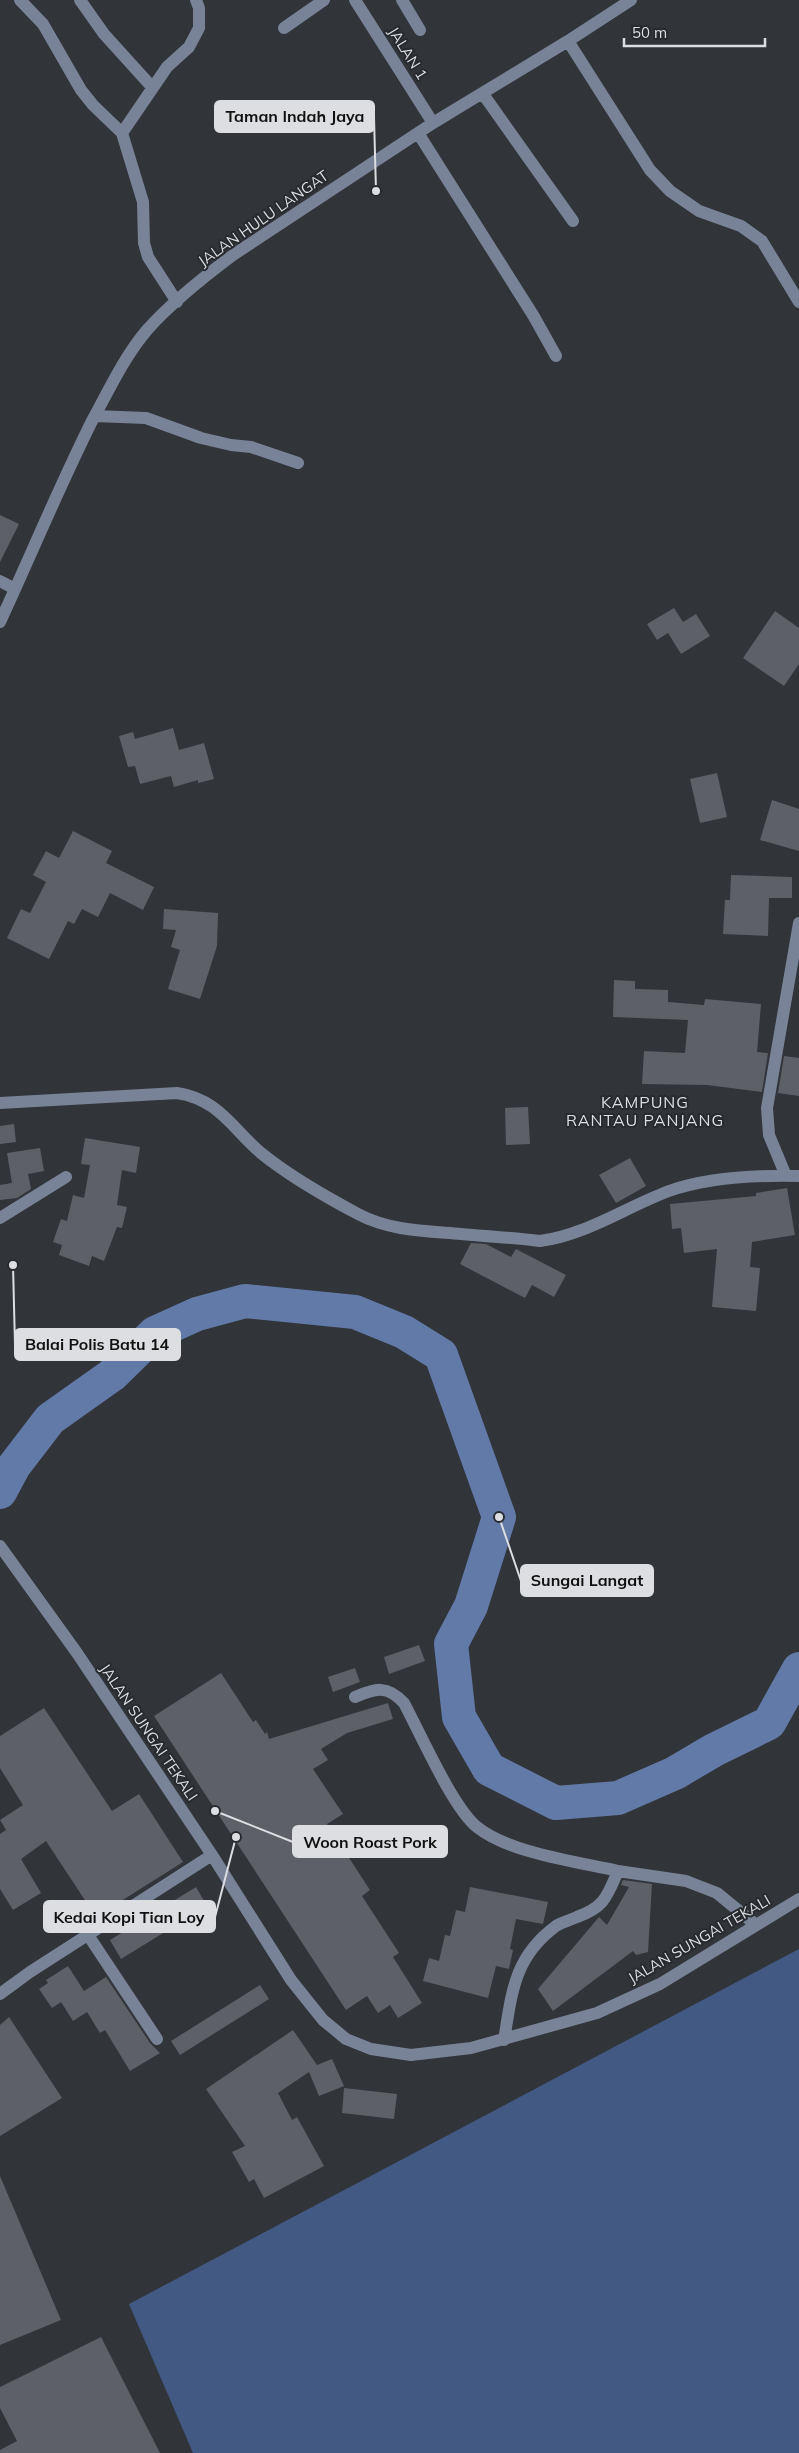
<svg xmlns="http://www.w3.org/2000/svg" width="799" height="2453" font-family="Mulish,sans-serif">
<rect width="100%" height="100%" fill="#313439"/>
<!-- forest -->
<path fill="#425984" d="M799 1949V2453H193L129 2304Z"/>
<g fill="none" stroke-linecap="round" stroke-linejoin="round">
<!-- river -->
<path stroke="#627aa8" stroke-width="34" d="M0 1492 14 1466 50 1419 112 1375 155 1333 197 1314 245 1301 355 1312 404 1332 441 1355 499 1517 471 1606 451 1644 459 1717 489 1769 556 1803 618 1798 675 1773 714 1750 769 1723 799 1669"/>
</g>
<!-- building -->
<path fill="#5d6066" d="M0 515 19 524 0 562Z
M674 608 683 622 696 614 710 636 681 654 668 633 657 640 647 624Z
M775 611 799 628V664L784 686 743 658Z
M173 728 179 750 204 743 214 779 198 783V780L174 787 171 776 140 784 135 766 128 767 119 736 133 732 135 739Z
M717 773 727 817 700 823 690 779Z
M772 800 799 809V851L760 840Z
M73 831 112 851 106 863 154 887 143 910 110 893 98 917 82 909 74 924 68 921 49 959 7 938 21 909 30 913 46 882 33 875 46 851 59 858Z
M731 875 792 877V898H769L768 936 723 934 725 900H730Z
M164 909 218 913 217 946 200 999 168 989 180 950 171 947 176 930 163 929Z
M614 980 635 981V989L668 990V1002L704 1005 705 999 761 1004 757 1052 768 1053 762 1092 707 1085 642 1084 644 1051 685 1053 688 1020 613 1017Z
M784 1056 799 1058V1096L778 1093Z
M528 1107 530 1144 506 1145 505 1108Z
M14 1124 16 1142 0 1144V1126Z
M85 1138 140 1147 136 1173 122 1170 117 1205 127 1207 122 1228 117 1227 104 1261 92 1256 89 1266 59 1255 62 1245 53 1242 61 1219 67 1221 73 1195 84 1198 90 1165 81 1164Z
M40 1148 44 1171 28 1174 31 1189 17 1198 0 1200V1185L12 1183 7 1153Z
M630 1158 646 1186 616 1203 599 1175Z
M787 1188 795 1235 752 1242 750 1267 760 1268 756 1311 712 1307 717 1249 684 1253 681 1228 672 1229 670 1204 756 1196V1193Z
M471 1243 486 1244 511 1257 516 1249 566 1275 554 1297 532 1285 525 1298 460 1264Z
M419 1645 425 1661 389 1674 384 1657Z
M355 1668 360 1682 333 1692 328 1677Z
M221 1673 253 1722 256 1720 265 1734 267 1732 269 1739 388 1703 393 1719 347 1733 321 1749 328 1760 313 1769 343 1814 327 1824 370 1890 362 1896 399 1953 393 1957 422 2003 398 2018 390 2005 378 2013 367 1996 346 2010 154 1716Z
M44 1708 112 1811 139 1794 183 1862 96 1917 46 1841 21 1859 41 1893 13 1910 0 1889V1834L6 1830 0 1820 23 1805 0 1768V1736Z
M623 1880 652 1884 648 1952 636 1955 633 1951 553 2011 538 1989 599 1917 607 1925 629 1887 621 1885Z
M196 1887 207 1906 121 1959 110 1940Z
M470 1887 548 1902 543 1924 516 1919 510 1949 513 1950 509 1969 496 1966 488 1998 423 1981 429 1958 439 1961 445 1935 450 1936 456 1910 465 1912Z
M68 1966 84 1991 106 1977 150 2043 160 2053 130 2071 105 2030 100 2033 87 2012 73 2021 61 2002 52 2008 39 1989 48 1983 46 1980Z
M260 1985 269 1999 180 2055 171 2041Z
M9 2017 62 2098 0 2136V2025Z
M293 2030 317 2065 332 2059 344 2086 319 2096 309 2072 278 2093 292 2120 297 2117 324 2166 264 2198 254 2179 249 2182 232 2152 245 2146 206 2089Z
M344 2088 397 2094 394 2119 342 2113Z
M0 2176 61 2320 0 2345Z
M101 2337 160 2453H0V2450L17 2441 0 2408V2387Z"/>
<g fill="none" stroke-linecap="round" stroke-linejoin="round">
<!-- minor -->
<path stroke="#788398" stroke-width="12" d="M20 0 43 24 81 90 93 105 122 133 143 202 144 243 148 257 177 302
M80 0 104 34 152 87
M355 0 433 123
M402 0 420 30
M284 28 324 0
M568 41 650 170 670 191 699 211 741 226 762 241 799 302
M483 94 573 221
M122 133 167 67 189 47 199 28V8L196 0
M418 133 533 315 556 356
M95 416 146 418 201 438 231 445 251 447 298 463
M0 581 15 589
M0 622C31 555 59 487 92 421 109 390 124 357 147 330 170 304 205 276 233 255L433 123 568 41 631 0
M0 1103 177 1093C218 1099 232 1128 261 1153 288 1175 326 1197 358 1214 390 1231 426 1231 461 1234 487 1236 514 1238 540 1241 586 1235 626 1207 669 1191 709 1177 757 1175 799 1176
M786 1176 769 1135 767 1108 799 923
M0 1218 66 1177
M0 1546 77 1653 212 1855 291 1980 323 2020 346 2039 371 2049 411 2055 471 2048 597 2013 660 1984 799 1899
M355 1697C376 1688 387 1685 404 1703 420 1733 453 1808 477 1827 509 1853 578 1862 618 1871 607 1896 605 1907 577 1917 571 1920 562 1922 556 1926 514 1957 512 1992 504 2040
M618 1871 686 1881 717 1893 756 1925
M88 1935 157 2039
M0 1994 30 1972 212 1855"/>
</g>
<g text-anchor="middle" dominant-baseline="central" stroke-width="4" stroke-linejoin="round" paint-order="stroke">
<!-- street labels -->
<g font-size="15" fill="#dcdee1" stroke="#272a2f">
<text transform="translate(408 53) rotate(58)">JALAN 1</text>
<text transform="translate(263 218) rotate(-35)">JALAN HULU LANGAT</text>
<text transform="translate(149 1732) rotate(56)">JALAN SUNGAI TEKALI</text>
<text transform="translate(699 1939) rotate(-30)">JALAN SUNGAI TEKALI</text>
</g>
<!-- neighbourhood labels -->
<g font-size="16" letter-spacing="1" fill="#dcdfe5" stroke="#272a2f">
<text x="645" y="1102">KAMPUNG<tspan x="645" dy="18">RANTAU PANJANG</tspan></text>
</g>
</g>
<!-- callouts -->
<path fill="none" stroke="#dcdee1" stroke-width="2" d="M376 191L374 117M13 1265L15 1345M499 1517L521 1581M215 1811L293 1842M236 1837L215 1917"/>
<g fill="#dcdee1" stroke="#272a2f" stroke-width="2">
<circle cx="376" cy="191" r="5"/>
<circle cx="13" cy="1265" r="5"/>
<circle cx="499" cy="1517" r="5"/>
<circle cx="215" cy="1811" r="5"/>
<circle cx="236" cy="1837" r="5"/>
</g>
<g fill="#dcdee1" stroke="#dcdee1" stroke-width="2">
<rect x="215" y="101" width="159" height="31" rx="5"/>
<rect x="15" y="1329" width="165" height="31" rx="5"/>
<rect x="521" y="1565" width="132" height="31" rx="5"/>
<rect x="293" y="1826" width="154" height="31" rx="5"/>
<rect x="44" y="1901" width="171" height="31" rx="5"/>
</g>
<g font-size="16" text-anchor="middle" font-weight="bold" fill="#111">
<text x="295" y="122">Taman Indah Jaya</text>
<text x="97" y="1350">Balai Polis Batu 14</text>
<text x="587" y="1586">Sungai Langat</text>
<text x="370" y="1848">Woon Roast Pork</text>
<text x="129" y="1923">Kedai Kopi Tian Loy</text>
</g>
<!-- scale -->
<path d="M624 38v8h141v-8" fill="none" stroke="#dcdee1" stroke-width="2.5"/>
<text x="632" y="38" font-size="15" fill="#dcdee1" stroke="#272a2f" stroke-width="4" paint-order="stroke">50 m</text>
</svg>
